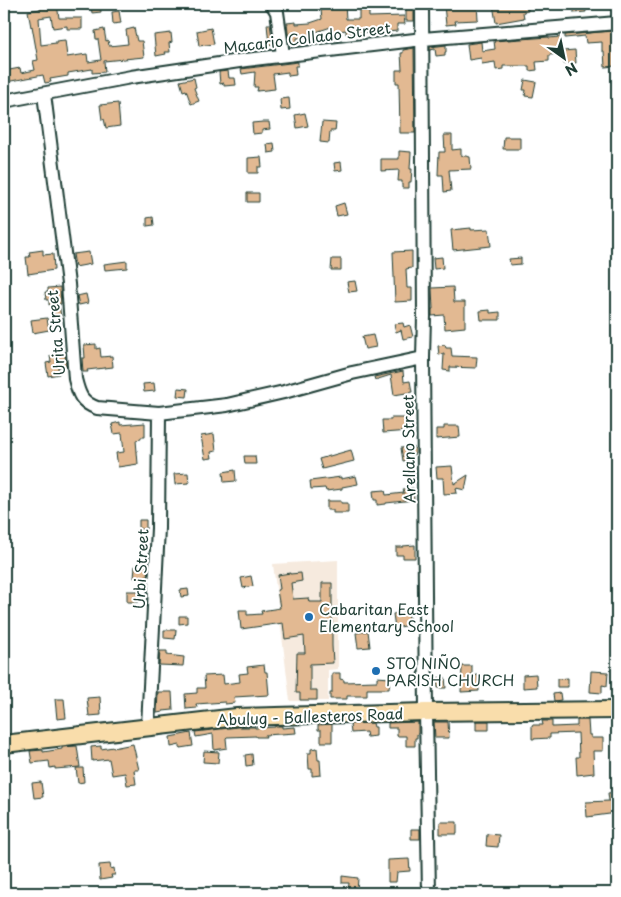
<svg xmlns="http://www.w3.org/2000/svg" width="621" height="897" font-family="'Playpen Sans',sans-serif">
<rect width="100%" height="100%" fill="#fff"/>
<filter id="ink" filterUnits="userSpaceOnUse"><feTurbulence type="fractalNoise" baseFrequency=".02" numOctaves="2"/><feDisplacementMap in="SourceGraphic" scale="10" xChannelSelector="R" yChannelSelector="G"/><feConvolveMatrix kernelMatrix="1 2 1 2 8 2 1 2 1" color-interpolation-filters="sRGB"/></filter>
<g filter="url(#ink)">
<!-- built -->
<path fill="#f6eade" d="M338 560V669L328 670V701H290L273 564Z"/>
<!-- building -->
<path fill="#e2b992" stroke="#1f3d34" d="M40 4H57L59 18H82V29H67V26L53 28 51 16 39 18 41 45 56 43V41L65 40 67 57 87 54 88 62 101 60 98 39H96L95 31 104 29 106 41 108 40 109 46 128 44 126 30 134 28 137 41H142L144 57 104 61 105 72 92 73V69L68 73V76L50 79 51 82 45 83 43 75 6 82 5 78H4V71L20 68 21 73 35 70 33 61 38 60 32 26 31 27 28 11 40 9Z
M100 4 101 12 92 13 91 6Z
M332 4H345L346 19H359V4H369V17L404 16 405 24H397V31L388 32V31L372 33V32L346 34V30L332 32 331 27 313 33V37L297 38V42L289 43 287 23 296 22V24L310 23 322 19 321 10 332 8Z
M406 4H414V21H406Z
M452 4H477L478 20 455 21 456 24 446 25 444 5Z
M493 4H528V11L523 12 524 18 496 23Z
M574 4H585L586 12 574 13Z
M119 11 121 23 113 24 112 12Z
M267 24H270L273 44 269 45Z
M211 28 214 44 199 46 197 31Z
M613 31 616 50H614L615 66 605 67 604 51H602V42L586 43 585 36 565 38V35Z
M171 33 172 42 169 43 170 52H165L166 54 156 56 154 35Z
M549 37V38L560 37 561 54 549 55V61L536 62 537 70 529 71V66H503V69L496 70 495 62 482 64 481 58 469 60 467 44 481 42 482 51 495 49 494 41Z
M446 45V52H445V55L436 56 435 49 430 50V47Z
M414 48 415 133H400L399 83H396V70H402L401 53H403V50Z
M575 50 576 63 564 64 563 51Z
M298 62V66H295L296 75 288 76V72L273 74 275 89 257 91 258 87H254L255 72 242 74 241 69Z
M228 71 229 78H235L236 85 224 86V83L220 84 219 72Z
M194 78 196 87 194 88 199 101 191 104 186 90 183 91 180 81Z
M525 80 536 82 533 97 525 96 526 90H523Z
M289 98 290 109 281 110 280 99Z
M118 103 120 126 106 128 104 119 102 120 100 105Z
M305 113 308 126 297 128 295 115Z
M263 122H269L270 129 262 130V133L253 134 252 123Z
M322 122 336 123 335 131H330L329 143 320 142Z
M444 135H452V150L461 149V155L470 157 471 169 449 170 451 191 444 192 443 175H438L439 152H445Z
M504 137H520V149H503Z
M274 143 275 152 268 153 267 144Z
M399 151 411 152 410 169H412L411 182H409V188H402V181H398L399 170 381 171V159H399Z
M261 157 262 167H258V173H248V158Z
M341 162 342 170 335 171 334 163Z
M247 193H259V202H247Z
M344 203 347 214 337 216 335 206Z
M153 217 154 225 147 226V218Z
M471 228V230L489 229 491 246 453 250 451 230Z
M43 250V255L53 254 54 270 28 274 26 257H30L29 252Z
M412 251V268L406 269 407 288H412V301L395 302 393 252Z
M89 252 91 264 75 267 73 254Z
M442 257 443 268 434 269 433 258Z
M521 258V264L510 265 509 259Z
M332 259H341V270H331Z
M127 261V268L105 270 104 264Z
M355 281 357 291 349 292 347 282Z
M60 287 61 304H59L61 316 54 317 53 305H49V300H46L45 292H48V288Z
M453 287 454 302H465V327L445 329 444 315 432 316V309H433L432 288Z
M86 294 88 303 79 305 77 296Z
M490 310V313L500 312V320H481L480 311Z
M47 318 49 330 33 333 31 320Z
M403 323 404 327 410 325 413 337 403 339 401 330 396 332 394 324Z
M373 335 376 347 365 349 362 337Z
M96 344V349L100 348 101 357 112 356 113 367 87 370 88 372H83L82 358H85L84 345Z
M445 345 446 348H451L452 356 477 357 476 368 450 367V371L443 370 444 354 439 355 438 346Z
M65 354 66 366 58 367 59 374 48 376 46 363 51 362 50 356Z
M403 371 404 382 410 381 412 392 394 395 391 375 375 380 374 377Z
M154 383 155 391 144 392 143 384Z
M178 388 188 389 187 397 177 396Z
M391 418H408L409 431 383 433 382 420H391Z
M120 422V425L145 423V437H141V439L136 440 138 464 118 467 116 453 124 452 122 433 114 434 112 424Z
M444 426H459L460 437 436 439V429H444Z
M214 434 216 451 211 452 212 458 205 459 201 436Z
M412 447V448H415V454L411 455V460L403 461 401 448Z
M351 450 354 461 322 469 319 459Z
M244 456H255L256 464H245Z
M452 466 454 484 468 475 465 490 456 488 457 493 444 494 443 478H437L436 467Z
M235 470 236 481 224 482 223 472Z
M188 473 189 483 175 484 174 474Z
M356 476 358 484 342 487V489L326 491 325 488 311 489 310 481 341 477V479Z
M413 488 414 500 386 503V504L377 505V500H374L373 491 385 490 386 495 404 493 403 489Z
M327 501H341V503H348V513H333V510H327Z
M139 520H146V529H139Z
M415 545V558H403V555H396V547H403V546Z
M135 566H148L147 578H134Z
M290 573V574L301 573 302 581 291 583 293 599 308 598 309 602H322V583H332V646L333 663 310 664V690H317V700H300V693H296L297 653H305L304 636 285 639 283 623 241 629 239 610H247V615L262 614 261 611 280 608 277 590 280 589 278 575Z
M251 576 253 586 243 588 241 578Z
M188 589 189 596 181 597 180 590Z
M127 591H138V602H127Z
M408 611 410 625 395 628 393 614Z
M179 616H187V623L179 624Z
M164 630H176L175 639 164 638Z
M368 631 370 647 358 648 356 633Z
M160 651H167V655L184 657 183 666 159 665Z
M264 665 265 672H267L269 695 234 697 235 703 225 704V702L196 704 197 708 186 709 185 694 197 693V688H205L204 676 223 675 224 684 240 682 239 674 248 673 247 667Z
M462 666H472V676L478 675 479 691 461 692Z
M591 671 608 672 607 686 602 685V693L590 692Z
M332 673H340V679L344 680V682L377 681V677L390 678 389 689H367V696H347V699H330V693H332Z
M536 674 537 687 523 688V675Z
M445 677 446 688H438L437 678Z
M568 678V687H557V679Z
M158 692H172L173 710 163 711V712L157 713Z
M560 693 561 700 554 701 553 694Z
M100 697 101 715 89 716 87 698Z
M55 699H64L66 718 57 719Z
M577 720H588L589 735H591V738H603V751H593L594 773 577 775 576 757H579L578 733 550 734V738L532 739V725H543L542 721H552V727L577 726Z
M476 721H489V730H476Z
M418 722V734H417V738H415V746H406V736H397V728H388V723Z
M434 722H448L449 738H435Z
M373 723 374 727H376V736L367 737 366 732 351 733 350 724Z
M332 724V742H321V730H318V725Z
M275 726H282V728L295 727 296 733 265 735 266 737H256V736L227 737 226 738 227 748 214 750 213 734 196 737 195 732 238 727H255V728L275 727Z
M191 733 193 746 180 748V745L171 747 170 737Z
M133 744 139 770H134L136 784 127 785 125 773 112 775 109 759 92 761 91 747 101 746V749L113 747V748Z
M77 746 80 767 55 769V767L50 768 49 761 32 763 30 751 43 750V752L62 749V747Z
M317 748 318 760H320L321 775 312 776V769H309L308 753H311V749Z
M204 751 219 752 218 763 203 762Z
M252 754 253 765 246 766 245 755Z
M76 768H83L84 782 78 783Z
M41 782 43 797 34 798 32 783Z
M617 792V813L587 817 586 802 609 801 608 793Z
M440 822H457V834H440Z
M411 829H420V839H411Z
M487 834 499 835 498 847 486 846Z
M409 859 410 871 397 872 396 882H388V860Z
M110 864 111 869 114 868 115 875H111L112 878 100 880 99 865Z
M342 876 358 878 357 892 348 891 349 883H342Z"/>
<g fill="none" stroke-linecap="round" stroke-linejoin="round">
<defs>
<path id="minor" d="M272 4 277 12 283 55
M422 4 424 316 423 358 426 712 429 893
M44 94 68 284 75 379C79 395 81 402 97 408L159 413 227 405 284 392 352 373 423 358
M4 101 131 77 246 60 423 39 617 23
M148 726 158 528 159 413"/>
<path id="major" d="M4 744 237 717 426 712 617 710"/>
</defs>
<!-- minor casing -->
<use href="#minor" stroke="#1f3d34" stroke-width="16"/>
<!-- major casing -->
<use href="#major" stroke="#1f3d34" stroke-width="20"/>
<!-- minor -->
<use href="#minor" stroke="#fff" stroke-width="12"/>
<!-- major -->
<use href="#major" stroke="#f9ddab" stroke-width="16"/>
</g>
</g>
<!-- markers -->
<g fill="#1f6fb2" stroke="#fff" stroke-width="2">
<circle cx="309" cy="617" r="5"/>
<circle cx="376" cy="671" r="5"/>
</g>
<g text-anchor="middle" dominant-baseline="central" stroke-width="4" stroke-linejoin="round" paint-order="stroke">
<!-- street labels -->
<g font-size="15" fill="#1f3d34" stroke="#fff">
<text transform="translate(307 37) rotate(-7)">Macario Collado Street</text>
<text transform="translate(55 333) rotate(-95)">Urita Street</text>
<text transform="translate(408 449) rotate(-91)">Arellano Street</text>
<text transform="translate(140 569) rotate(-87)">Urbi Street</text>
<text transform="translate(310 716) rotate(-2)">Abulug - Ballesteros Road</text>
</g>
<!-- poi labels -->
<g font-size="15" fill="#1f3d34" stroke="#fff" text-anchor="start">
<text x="319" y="608">Cabaritan East<tspan x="319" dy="17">Elementary School</tspan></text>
<text x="386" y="662">STO NIÑO<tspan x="386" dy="17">PARISH CHURCH</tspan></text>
</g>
</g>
<!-- margin -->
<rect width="621" height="897" fill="none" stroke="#fff" stroke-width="20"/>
<rect x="10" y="10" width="601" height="877" fill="none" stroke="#1f3d34" stroke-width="2" filter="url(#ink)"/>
<!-- north arrow -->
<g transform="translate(564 58) rotate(147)" stroke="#ffffff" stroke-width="4" paint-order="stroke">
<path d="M0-4L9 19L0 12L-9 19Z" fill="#1f3d34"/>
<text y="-8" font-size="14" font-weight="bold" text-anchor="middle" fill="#1f3d34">N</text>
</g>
</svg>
